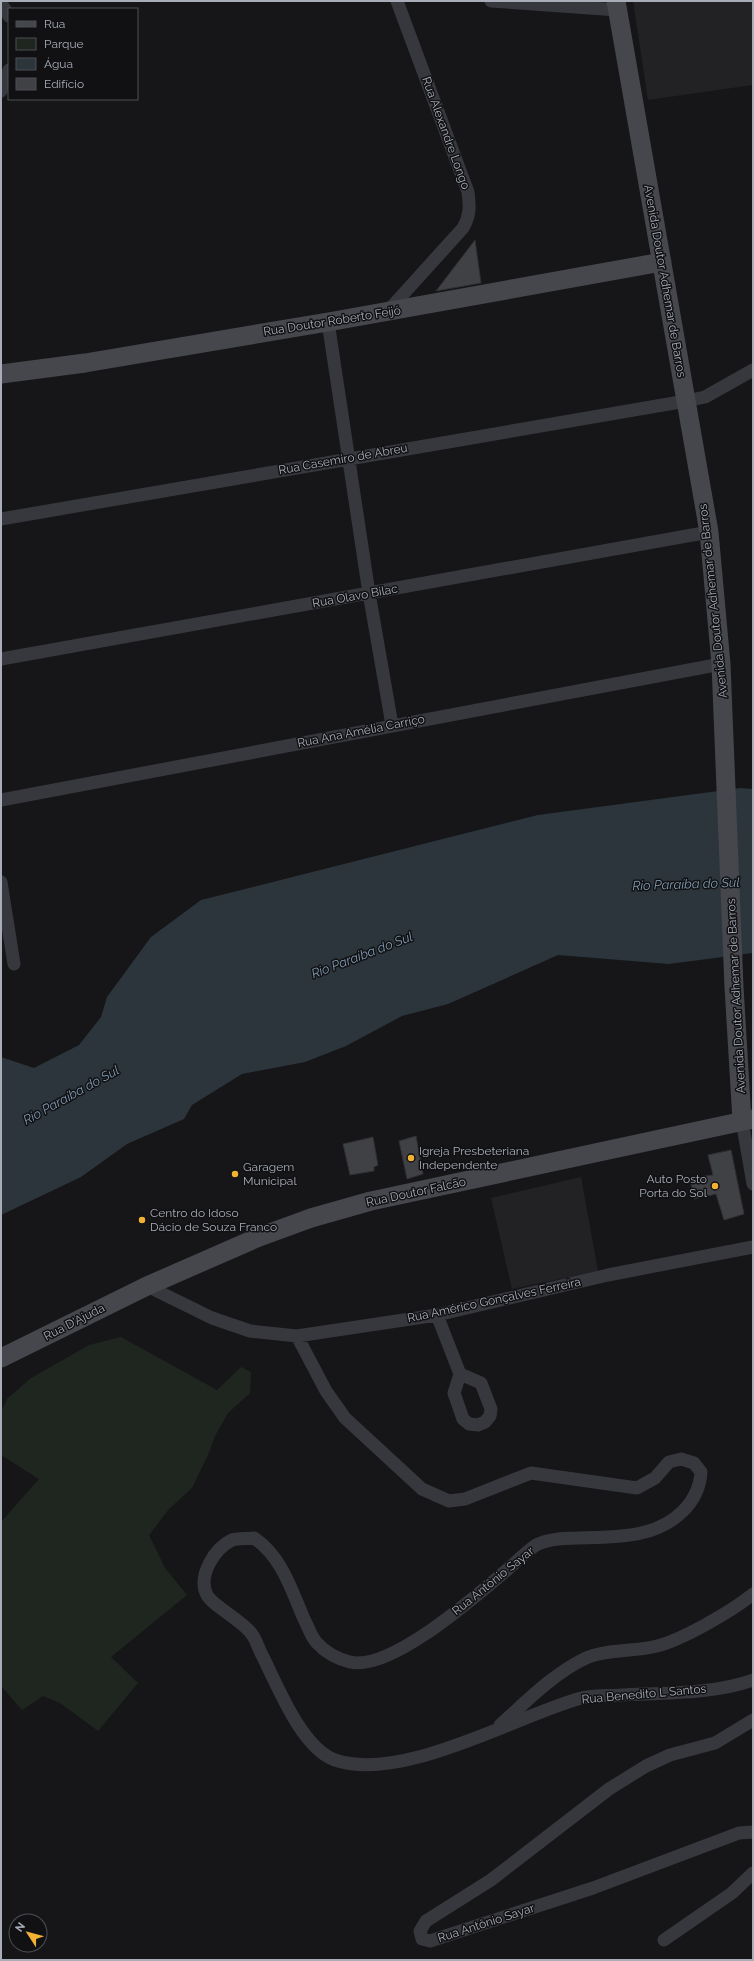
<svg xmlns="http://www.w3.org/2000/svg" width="754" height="1961" font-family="Raleway,sans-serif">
<rect width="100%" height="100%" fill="#161618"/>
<!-- built -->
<path fill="#222225" d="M633 1H753V85L648 100Z
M581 1177 598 1271 512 1289 491 1198Z"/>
<!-- green -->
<path fill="#1e261f" d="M121 1337 217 1390 241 1367 251 1372 250 1393 228 1413 215 1436 208 1455 192 1488 169 1509 149 1535 165 1568 187 1595 111 1657 138 1683 98 1731 60 1703 43 1696 22 1710 1 1686V1522L39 1479 1 1455V1412L7 1399 31 1378 89 1345Z"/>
<!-- water -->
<path fill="#2c353c" d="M741 788 753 789V953L669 964 558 955 448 1004 402 1016 346 1046 305 1062 242 1074 192 1105 184 1119 127 1144 81 1177 1 1215V1057L34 1068 79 1045 101 1017 107 997 151 937 201 900 538 815Z"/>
<!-- building -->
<path fill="#404145" stroke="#303034" d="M475 240 481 283 436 291Z
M416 1136 423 1174 407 1179 399 1141Z
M373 1137 378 1165 374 1167V1171L350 1175 343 1144Z
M731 1150 744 1214 724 1220 716 1194 694 1199 690 1178 713 1175 708 1155Z"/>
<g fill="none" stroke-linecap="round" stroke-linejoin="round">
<!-- street -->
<path stroke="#37383d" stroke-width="13" d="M491 1 618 10
M1 3 9 16
M1 91 9 70
M387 312 463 228C470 216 470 207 468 192L397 1
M328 322 369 593 392 725
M1 519 686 401 705 397 753 370
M1 659 709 532
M1 800 721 664
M1 882 14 964
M742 1121 753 1184
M147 1286 212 1318 250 1331 297 1336 437 1315 608 1275 753 1247
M437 1315 460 1374
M297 1336 326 1391 345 1418 422 1489 449 1501 465 1499 531 1473 637 1488 655 1478 669 1462 681 1459 694 1463 701 1472C700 1488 694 1500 683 1511 655 1539 614 1537 577 1538 564 1538 548 1539 536 1545 526 1552 517 1561 508 1569 478 1594 391 1672 350 1662 338 1659 325 1652 317 1643 311 1637 308 1626 304 1619 291 1589 282 1557 254 1538 248 1539 238 1538 232 1540 215 1548 197 1576 207 1595 212 1605 242 1621 251 1633 256 1639 258 1647 261 1653 277 1684 301 1748 335 1760 402 1783 516 1716 581 1698 594 1695 609 1696 622 1695 663 1693 715 1694 753 1680
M460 1374 481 1383 491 1409 490 1416 485 1422 478 1425 469 1424 463 1419 454 1393Z
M753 1720 715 1743 670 1755 646 1766 609 1789 491 1880 426 1921 420 1931 422 1939 430 1941 593 1888 739 1833 753 1832
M500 1725C526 1702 553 1674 584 1659 606 1649 633 1652 657 1646 682 1640 732 1611 753 1594
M664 1940 732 1893 753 1873"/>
<!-- secondary -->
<path stroke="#45474d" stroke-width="19" d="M616 1 709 532 721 664 734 987 742 1121
M1 374 85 363 328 322 662 262
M1 1358 147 1286 259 1237 311 1218 371 1201 753 1119"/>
</g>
<!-- markers -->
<g fill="#f2b134" stroke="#111113" stroke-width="1.5">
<circle cx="411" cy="1158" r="4"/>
<circle cx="235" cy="1174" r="4"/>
<circle cx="715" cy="1186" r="4"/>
<circle cx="142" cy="1220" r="4"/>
</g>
<g text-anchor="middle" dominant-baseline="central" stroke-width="3" stroke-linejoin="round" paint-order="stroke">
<!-- street labels -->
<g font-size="12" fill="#a8adb8" stroke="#111113">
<text transform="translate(446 133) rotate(70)">Rua Alexandre Longo</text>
<text transform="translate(665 281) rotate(80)">Avenida Doutor Adhemar de Barros</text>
<text transform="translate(332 321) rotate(-9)">Rua Doutor Roberto Feijó</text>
<text transform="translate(343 459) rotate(-10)">Rua Casemiro de Abreu</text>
<text transform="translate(355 596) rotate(-10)">Rua Olavo Bilac</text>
<text transform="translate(713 601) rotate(-96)">Avenida Doutor Adhemar de Barros</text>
<text transform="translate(361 731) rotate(-11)">Rua Ana Amélia Carriço</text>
<text transform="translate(736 996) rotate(-93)">Avenida Doutor Adhemar de Barros</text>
<text transform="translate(416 1192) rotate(-12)">Rua Doutor Falcão</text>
<text transform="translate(494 1300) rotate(-12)">Rua Américo Gonçalves Ferreira</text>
<text transform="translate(74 1322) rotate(-27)">Rua D'Ajuda</text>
<text transform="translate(493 1581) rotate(-39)">Rua Antônio Sayar</text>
<text transform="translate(644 1694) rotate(-5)">Rua Benedito L Santos</text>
<text transform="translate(486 1923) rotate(-18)">Rua Antônio Sayar</text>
</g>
<!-- poi labels -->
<g font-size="12" fill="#a8adb8" stroke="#111113" text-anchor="start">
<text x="419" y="1151">Igreja Presbeteriana<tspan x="419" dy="14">Independente</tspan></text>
<text x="243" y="1167">Garagem<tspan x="243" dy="14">Municipal</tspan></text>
<text x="707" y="1179" text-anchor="end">Auto Posto<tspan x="707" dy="14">Porta do Sol</tspan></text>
<text x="150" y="1213">Centro do Idoso<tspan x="150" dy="14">Dácio de Souza Franco</tspan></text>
</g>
<!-- water labels -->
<g font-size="13" font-style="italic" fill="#7f9bb3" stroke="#111113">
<text transform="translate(686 884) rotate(-2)">Rio Paraíba do Sul</text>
<text transform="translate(362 955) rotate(-21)">Rio Paraíba do Sul</text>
<text transform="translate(71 1095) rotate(-29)">Rio Paraíba do Sul</text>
</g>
</g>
<!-- border -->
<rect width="754" height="1961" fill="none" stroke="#a8adb8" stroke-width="4"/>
<!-- legend -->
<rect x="8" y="8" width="130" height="92" fill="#111113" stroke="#4d4f55"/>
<rect x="16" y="21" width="20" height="6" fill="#45474d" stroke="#4d4f55"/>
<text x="44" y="28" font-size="12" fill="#a8adb8">Rua</text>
<rect x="16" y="38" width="20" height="12" fill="#1e261f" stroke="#4d4f55"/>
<text x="44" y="48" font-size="12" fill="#a8adb8">Parque</text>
<rect x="16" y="58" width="20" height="12" fill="#2c353c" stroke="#4d4f55"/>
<text x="44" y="68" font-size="12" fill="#a8adb8">Água</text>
<rect x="16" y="78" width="20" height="12" fill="#404145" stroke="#4d4f55"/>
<text x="44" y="88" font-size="12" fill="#a8adb8">Edifício</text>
<!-- north arrow -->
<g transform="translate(28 1933) rotate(306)"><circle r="19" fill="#111113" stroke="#4d4f55"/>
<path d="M0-3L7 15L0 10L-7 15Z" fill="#f2b134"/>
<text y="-6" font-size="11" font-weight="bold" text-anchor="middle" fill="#a8adb8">N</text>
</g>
</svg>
